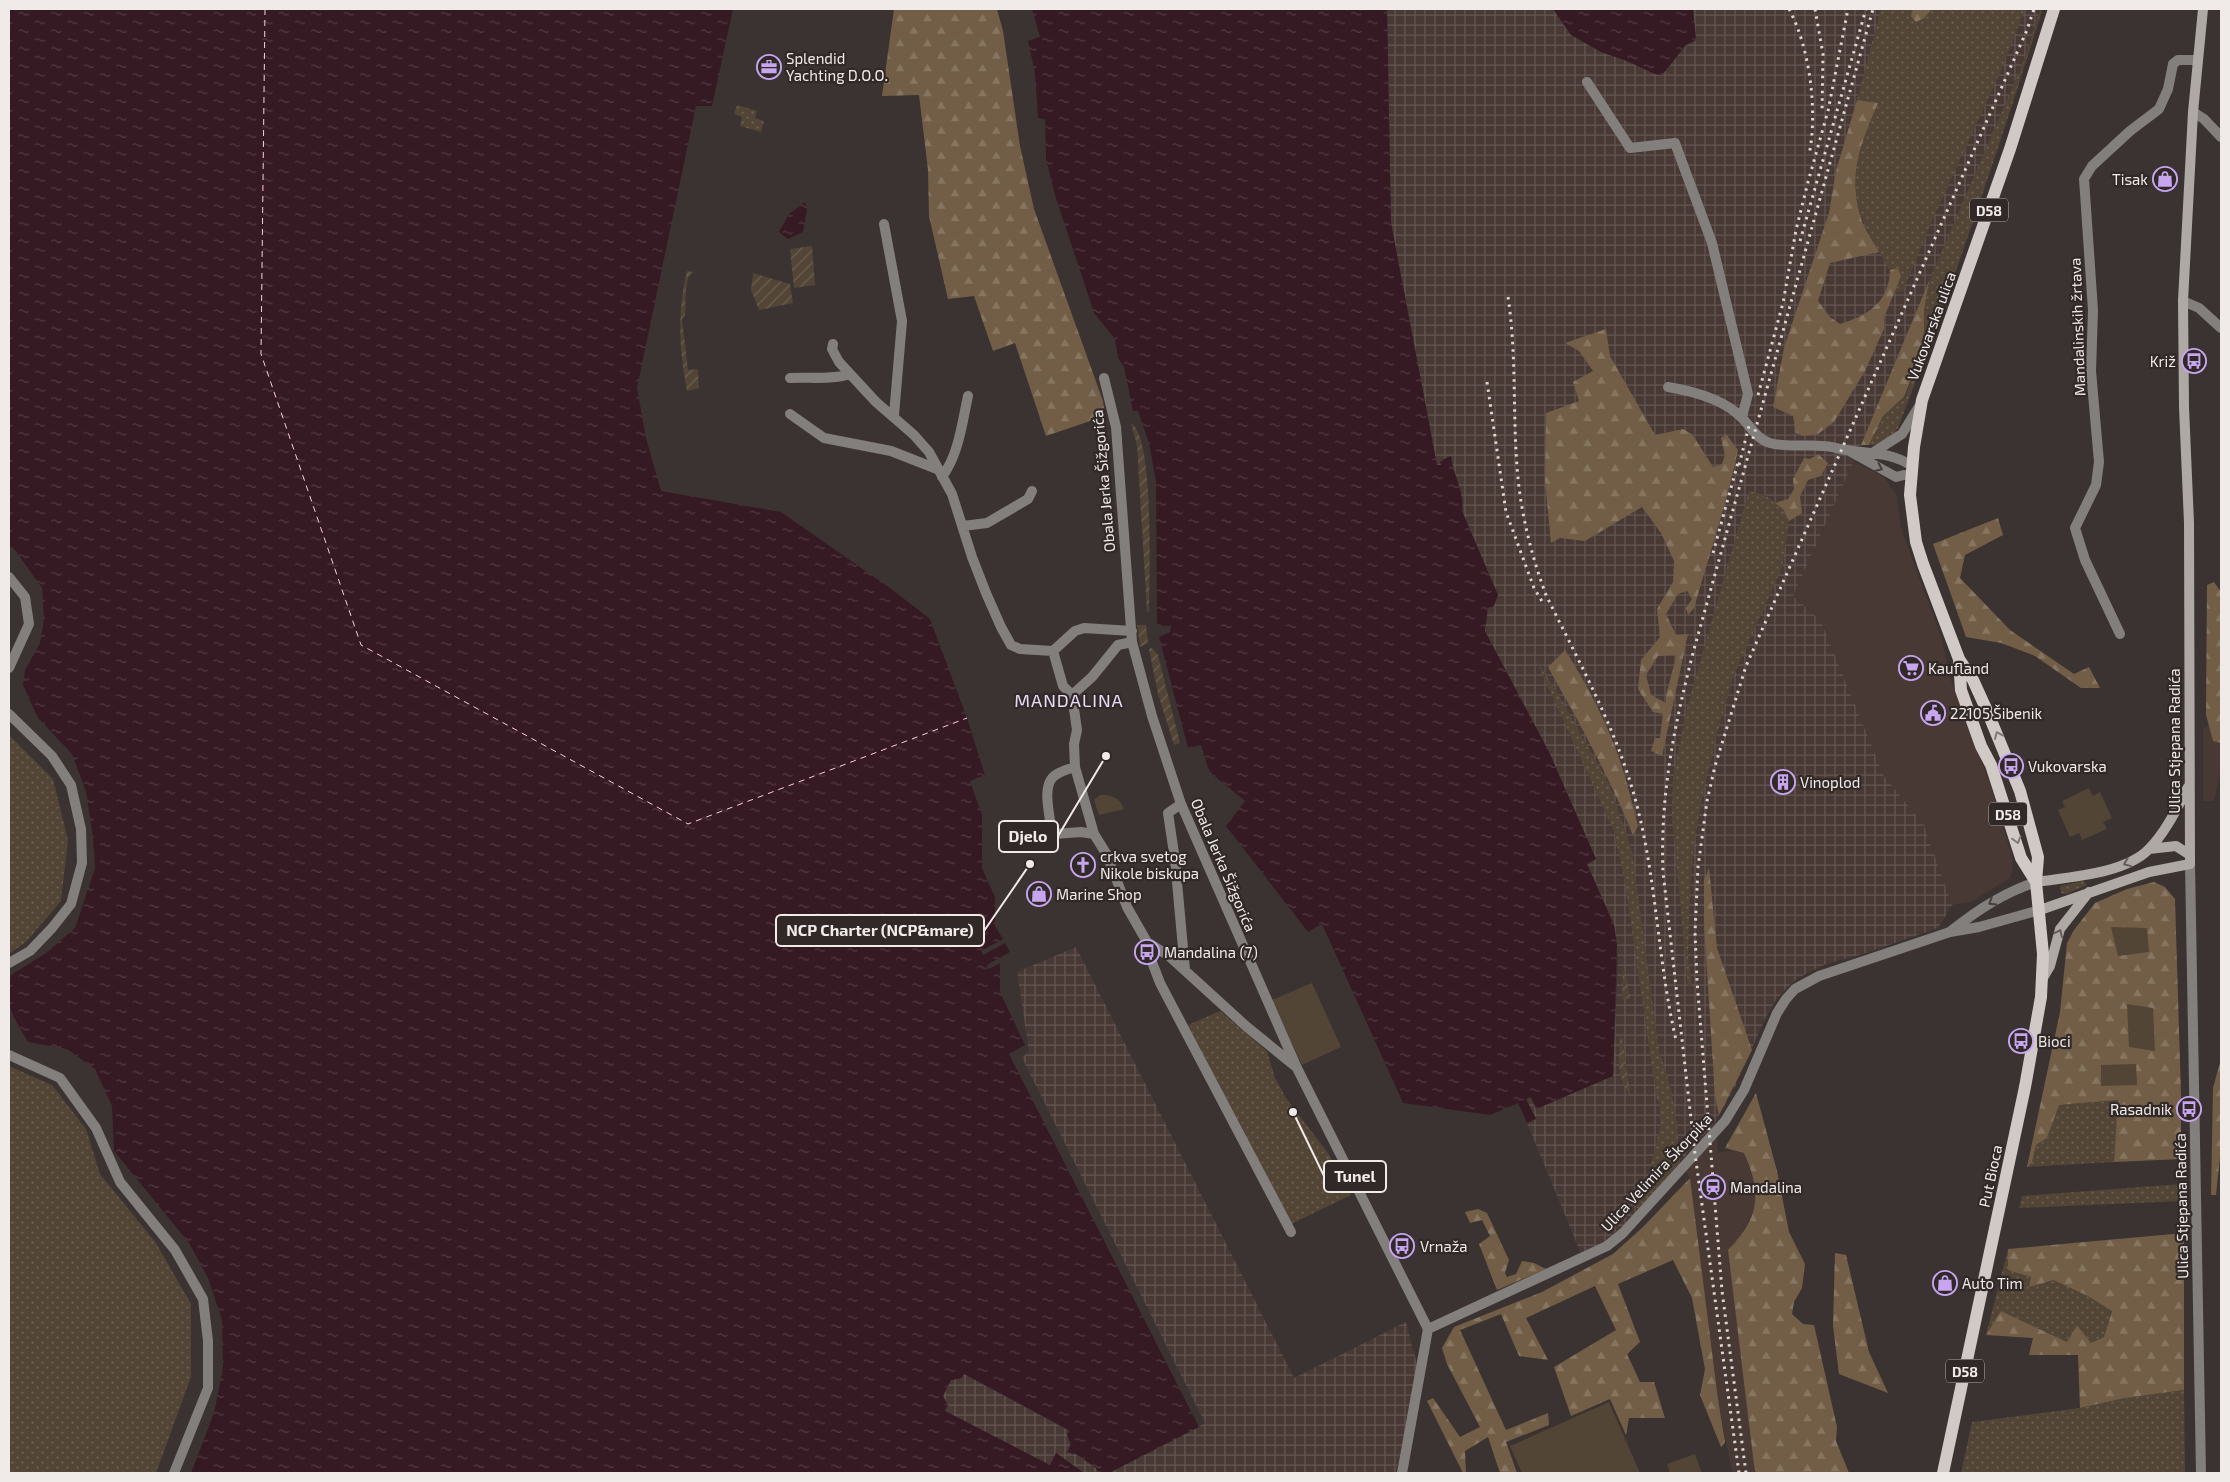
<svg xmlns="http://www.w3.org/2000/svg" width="2230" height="1482" font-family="'Exo 2',sans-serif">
<defs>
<pattern id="industrial-grid" width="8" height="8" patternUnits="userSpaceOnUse" patternTransform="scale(1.25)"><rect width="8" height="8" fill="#483935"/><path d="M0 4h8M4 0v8" fill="none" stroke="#635652"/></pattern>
<pattern id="grass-dots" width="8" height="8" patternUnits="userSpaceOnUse" patternTransform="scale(1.25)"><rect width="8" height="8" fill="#524536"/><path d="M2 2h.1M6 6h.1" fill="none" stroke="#6b6053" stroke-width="1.8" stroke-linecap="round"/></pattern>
<pattern id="forest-firs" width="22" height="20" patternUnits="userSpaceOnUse" patternTransform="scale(1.25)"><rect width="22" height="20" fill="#725e46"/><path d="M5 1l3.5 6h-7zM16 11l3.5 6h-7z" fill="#867561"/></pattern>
<pattern id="garden-furrows" width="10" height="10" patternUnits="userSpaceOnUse" patternTransform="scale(1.25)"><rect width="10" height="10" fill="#524536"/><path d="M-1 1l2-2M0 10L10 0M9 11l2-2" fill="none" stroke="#6b6053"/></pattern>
<pattern id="water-ripples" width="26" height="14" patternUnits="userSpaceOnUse" patternTransform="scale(1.25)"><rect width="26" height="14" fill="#351a23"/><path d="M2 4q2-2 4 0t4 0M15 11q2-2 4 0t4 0" fill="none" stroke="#533b43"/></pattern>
</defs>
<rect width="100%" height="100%" fill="#3b3331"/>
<!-- built -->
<path fill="#483935" d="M1854 461 1884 477 1897 496 1901 528 1941 637 1952 684 1992 789 2012 857 2013 868 2010 878 1971 902 1952 905 1924 825 1884 776 1821 621 1793 596Z
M2214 724 2221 726V770L2214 801H2203V728Z
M1716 1121 1718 1153 1732 1150 1744 1153 1755 1185 1756 1208 1738 1240 1728 1250 1756 1473H1732L1718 1399 1690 1178 1680 1163Z"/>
<!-- industrial -->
<path fill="url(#industrial-grid)" d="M1387 9H1553L1571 35 1601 52 1627 61 1655 74 1662 75 1686 45 1696 40 1693 9H2040L2024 60 1854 461 1793 596 1821 621 1884 776 1924 825 1952 905 1938 928 1863 954 1826 964 1798 978 1788 987 1776 1000 1766 1017 1735 1087 1716 1121 1623 1226 1604 1242 1581 1254 1527 1123 1536 1118 1526 1099 1530 1097 1537 1109 1613 1075 1618 959 1614 925 1587 864 1596 859 1549 752 1484 631 1488 608 1498 595 1462 511 1463 502 1452 466 1451 457 1441 465H1437L1391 223Z
M1076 947 1294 1378 1406 1322 1418 1368 1396 1473H1109L1205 1423 1022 1058 1029 1051 1017 972Z
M964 1374 1069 1431 1067 1434 1072 1455 1075 1454 1096 1468 1097 1471 1101 1473H1084L1056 1453 1050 1466 945 1411 943 1396 951 1380 962 1378Z"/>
<!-- grass -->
<path fill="url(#grass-dots)" d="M1881 9H2025L2003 66 1932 221 1903 291 1894 293 1901 276 1898 268 1890 270C1865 229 1845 195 1859 146 1864 131 1872 117 1878 103L1857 100Z
M2040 10 2042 11C1998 152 1951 290 1898 428 1890 439 1883 446 1869 445L1883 416 1905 397 1924 347V311L1929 281 2024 60Z
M737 105 757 111 755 118 764 121 761 132 740 126 742 117 734 114Z
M1749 491 1765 495 1783 509 1789 521 1782 568 1733 677 1716 738 1703 793 1694 844 1690 887 1688 956 1692 987 1688 985 1672 815 1673 777 1688 704Z
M1535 658 1558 694 1609 784 1632 852 1659 1051 1670 1085 1677 1124 1680 1163 1639 1209 1634 1206 1658 1170 1651 1166 1660 1127V1103L1657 1100 1625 882 1614 831Z
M9 735 53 779 68 840 61 901 26 942 9 954Z
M2083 881 2087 885 2066 894 2061 893 2060 886Z
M1220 1011 1267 1051 1275 1078 1286 1098 1328 1153 1351 1195 1289 1225 1188 1025Z
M9 1066 52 1085 86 1129 100 1174 156 1243 191 1304V1377L156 1473H9Z
M2119 1100 2114 1162 2027 1167 2032 1163 2036 1145 2047 1138 2059 1105Z
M2180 1184 2182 1201 2019 1208 2022 1196Z
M2008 1249V1270L2053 1280 2088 1296 2112 1310 2104 1337 2091 1343 2077 1325 2067 1342 2001 1311 1986 1335Z
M2184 1390 2185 1473H1961L1972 1422 2080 1408 2125 1398Z"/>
<!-- forest -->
<path fill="url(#forest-firs)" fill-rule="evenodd" d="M894 9H997L1003 31 1020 146 1034 209 1103 401 1105 416 1046 436 1015 343 993 351 974 296 948 299 929 216 928 170 919 95 882 96Z
M1913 9H1932L1924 18 1916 22 1911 16Z
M1857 100 1878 103C1861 143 1847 173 1861 218 1864 229 1873 241 1879 252L1830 263 1818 301 1830 317 1840 324C1868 315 1889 303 1890 270L1898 268 1901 276 1884 318V329L1865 371 1834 422 1818 434 1804 436 1796 433 1793 416 1773 407 1784 348 1829 213 1836 171Z
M1929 281 1924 311V347L1904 397 1883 416 1869 445H1861Z
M1606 329 1610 356 1655 435 1683 429 1692 434 1713 467 1722 464 1725 455 1721 438 1726 434 1738 450C1727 503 1709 555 1694 608L1688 615 1686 608 1692 599 1687 591 1678 594 1666 614 1676 635 1688 634 1662 756 1651 751 1655 738H1660L1663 714 1653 712 1638 689 1641 660 1660 637 1657 609 1673 582 1674 561 1661 533 1642 507 1585 541 1560 538 1551 543 1545 480 1546 413 1579 401 1573 382 1593 371 1579 351 1565 343ZM1675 655 1676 658 1666 695V703L1651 695 1646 675 1658 656Z
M1818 454 1828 463 1821 476 1808 480 1800 496 1802 513 1789 521 1783 509 1775 503 1788 499 1794 489 1793 479 1804 458 1810 459Z
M1998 518 2003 535 1965 555 1960 578 2010 630 2074 674 2089 667 2100 688H2081L2035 656 2001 643 1966 637 1933 544Z
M2214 582 2221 592V743L2213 741 2206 715 2207 585Z
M1565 650C1588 686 1609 726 1622 767 1628 786 1633 806 1638 826L1633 835C1609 776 1579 722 1548 667Z
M1709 868 1717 948 1752 1050 1719 1115 1715 1096 1704 923V880Z
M2154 882 2165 887 2175 899 2181 1095V1159L2114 1162 2118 1100 2059 1105 2047 1138 2036 1145 2032 1163 2027 1167 2060 1012 2067 943 2074 930 2095 903 2127 889Z
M2221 1039V1147L2216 1195H2211L2213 1088 2221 1059Z
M1756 1093 1777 1171 1789 1232 1805 1264 1802 1288 1794 1302 1792 1314 1803 1324 1814 1325 1837 1427 1836 1441 1849 1473H1756L1754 1465 1728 1250C1760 1217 1762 1194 1744 1153L1725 1148Z
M1690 1178 1718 1399 1725 1442 1721 1447 1700 1395 1705 1369 1692 1298 1673 1260 1618 1284 1640 1342 1627 1354 1640 1382H1654L1665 1418H1629L1626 1435 1610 1399 1571 1416 1554 1367 1616 1330 1595 1286 1526 1318 1548 1360 1519 1356 1501 1314 1460 1330 1506 1430 1548 1413 1549 1425 1506 1442 1517 1473H1500L1488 1437 1465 1451 1466 1473H1463L1427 1401 1433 1398 1460 1437 1480 1427 1447 1364 1442 1348 1454 1327 1542 1292 1613 1254 1643 1227Z
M1478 1209 1487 1213 1509 1260 1505 1273 1507 1277 1516 1274 1522 1261 1534 1263 1546 1269 1497 1290 1479 1244 1490 1236 1482 1220 1470 1223 1465 1212Z
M2184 1233V1390L2125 1398 2080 1408 2078 1355H2029L2033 1338 1986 1335 2001 1311 2067 1342 2077 1325 2091 1343 2104 1337 2112 1311 2088 1296 2053 1280 2029 1287 2031 1277 2008 1270V1249Z
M1835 1253 1846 1255 1869 1352 1888 1393 1839 1374 1833 1326Z"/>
<!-- park -->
<path fill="#524536" d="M2089 788 2093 796 2100 792 2112 818 2103 822 2107 829 2082 840 2079 833 2070 837 2058 810 2065 807 2062 801Z
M1100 795C1112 795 1119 797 1124 809L1099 815 1094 800Z
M2111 927 2147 928 2149 952 2118 956Z
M1312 983 1341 1047 1302 1065 1272 1000Z
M2127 1004 2153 1008 2155 1051 2129 1047Z
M2136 1064 2137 1085 2101 1086V1065Z
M1609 1402 1640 1473H1522L1510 1446Z
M1695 1454 1702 1473H1670L1667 1464Z"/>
<!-- garden -->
<path fill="url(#garden-furrows)" d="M812 246 815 285 794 288 790 249Z
M687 271 693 272 688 278 686 288 685 315 682 319 688 370 698 369 699 388 687 391C679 348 677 314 687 271Z
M753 273 790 284 793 303 759 310 751 290Z
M1131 423C1155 437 1149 581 1149 612L1147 611 1137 445Z
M1137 625H1146L1148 643 1140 647Z
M1152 648 1158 655 1180 743 1174 745 1158 694 1149 649Z
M1625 970 1630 998 1622 999 1623 971Z
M1620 1037 1622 1038 1631 1098C1616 1073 1619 1065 1620 1037Z"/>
<!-- water -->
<path fill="url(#water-ripples)" d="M9 9H733L712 106H696L637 388 646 438 661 491 781 512 890 588 930 619 967 718 985 775 970 781 982 815V868L995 897V926L1003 939 981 951 983 955 1005 943 1010 952 987 965 989 969 1000 963V992L1025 1045 1009 1054 1199 1427 1109 1473 1097 1471 1096 1468 1076 1454 1067 1452 1071 1444 1067 1434 1069 1430 964 1374 962 1378 951 1380 943 1396 948 1405 945 1411 1050 1465 1056 1453 1084 1473H191L214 1413 223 1368 222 1320 208 1278 189 1243 114 1151 112 1106 95 1069 67 1049 28 1042C14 1018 3 1005 11 975L46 953 75 928 95 868 93 837 86 792 72 754 38 718 23 685 25 670 40 643 44 619 42 588 15 550 9 546Z
M1032 9H1387L1391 223 1437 465H1441L1440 461 1451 456C1453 475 1465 492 1462 511L1498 595 1494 606 1488 608 1485 631 1549 752 1596 859 1587 864 1614 925 1617 944 1613 1076 1536 1109 1531 1097 1526 1099 1536 1119 1527 1123 1518 1103 1490 1115 1403 1103 1322 924 1308 932 1226 826 1245 801 1212 774 1208 768 1201 745 1188 748 1159 637 1170 632 1171 626H1157L1156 482 1149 443 1138 411H1133L1124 367 1118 358 1115 339 1094 313 1055 195 1046 159 1045 119 1038 118 1035 73 1028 41 1040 37Z
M1553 9H1693L1696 40 1686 45 1662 75 1655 74 1627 61 1601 52 1571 35Z
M805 202 807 210 803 232 788 239 779 232 789 214Z"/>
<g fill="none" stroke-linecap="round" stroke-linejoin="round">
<!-- ferry -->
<path stroke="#ffcddb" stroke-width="1" stroke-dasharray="6 5" stroke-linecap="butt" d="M265 9 261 354 361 645 688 824 967 718"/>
<!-- minor -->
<path stroke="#837f7d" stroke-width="10" d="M1587 82 1630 148 1675 143 1712 243 1748 394 1742 417
M2193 112 2204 119 2221 137
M884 224 902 321 894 415
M2183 301 2199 308 2221 328
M833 344 832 349 839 362 876 402 914 435 929 452 952 494 972 557 986 593 1001 627 1011 645 1020 649 1053 651 1075 631 1084 628 1132 631
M790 378C809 377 832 380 850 374
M1104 378 1116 427 1132 642 1152 716 1181 804 1297 1068 1428 1329
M1668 387C1692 391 1725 400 1742 418 1751 427 1757 439 1770 443 1788 448 1805 444 1823 446 1831 446 1838 449 1846 450 1870 454 1891 452 1912 466
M790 414 824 438 891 451 937 469
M1851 452 1896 477 1912 473
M1874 452 1902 434 1918 408
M942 477C959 454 962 423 968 396
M963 526 987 523 1028 499 1032 491
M9 577 25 597 29 624 9 668
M2120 634 2085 560 2075 528 2096 485 2099 462 2091 371 2093 310 2084 179 2092 166 2130 131 2159 109 2168 89 2173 64 2178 60H2197
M1053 651 1063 686 1072 695 1077 730 1074 744 1075 767 1094 834
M1072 695 1092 677 1118 645 1132 642
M9 714 52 756 71 785 81 829 82 863 71 904 52 928 30 951 9 963
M1075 767C1068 769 1058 772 1053 777 1042 788 1050 814 1051 829L1054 834 1081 832 1094 834 1107 855 1127 907 1147 942 1169 956 1247 1027 1295 1066
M1181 804 1168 813 1175 860 1185 970
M2190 864 2201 1473
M1147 942 1152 962 1160 983 1291 1232
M9 1055 60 1078 96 1128 120 1182 175 1250 203 1299 208 1341V1388L174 1473"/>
<!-- tertiary -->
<path stroke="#837f7d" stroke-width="10" d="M1951 931C1977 910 2004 892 2036 882
M1402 1473 1428 1329 1607 1246 1623 1233 1725 1121 1744 1090 1777 1013 1786 999 1795 989 1819 976 1950 932 1979 927 2040 910"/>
<!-- secondary -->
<path stroke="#afa9a5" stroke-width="10" d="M2149 849 2176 846 2190 855
M2036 882C2069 877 2125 874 2149 849 2166 832 2177 808 2188 787
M2040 910 2149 872 2190 864 2189 523 2184 407 2183 301 2193 112 2203 9
M2043 978 2050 966 2060 929 2089 892"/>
<!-- primary -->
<path stroke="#d1c9c5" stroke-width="12" d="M1959 660 1961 690 1981 746 1991 765 2021 858 2036 882
M1943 1473 2025 1087 2041 997 2043 954 2036 882 2038 857 2020 791 1988 713 1973 680 1959 659 1923 564 1916 542 1910 495 1914 447 1922 400 2010 149 2054 9"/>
<!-- rail -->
<path stroke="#dcd6d5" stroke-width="3" stroke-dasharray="2.5 5" stroke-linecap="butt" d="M1789 9C1810 48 1818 112 1809 155
M1815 9 1823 54 1822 113
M1800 241 1866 9
M1508 297C1518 363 1511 429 1520 495 1525 529 1534 563 1546 595 1582 668 1622 739 1640 818 1657 891 1659 967 1676 1040
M1487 382 1506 512 1534 588 1543 603
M1758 395 1783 303 1796 230 1808 182 1828 111 1848 9
M1739 465 1750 422
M1713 553 1739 459
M1739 1473 1695 1154 1663 872C1660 795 1674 727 1693 653L1873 9
M1746 1473 1722 1291 1697 981 1695 933 1698 867 1707 801 1715 766 1746 666 2027 30 2034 9"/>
</g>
<!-- one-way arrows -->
<defs><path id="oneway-chevron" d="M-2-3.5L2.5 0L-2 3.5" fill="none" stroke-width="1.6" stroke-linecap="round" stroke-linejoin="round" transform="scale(1.25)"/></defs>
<g stroke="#463e3c">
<use href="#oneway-chevron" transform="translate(1879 468) rotate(24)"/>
<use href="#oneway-chevron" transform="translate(1992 902) rotate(148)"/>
</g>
<g stroke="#817976">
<use href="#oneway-chevron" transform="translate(1998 735) rotate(-114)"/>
<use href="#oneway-chevron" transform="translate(2017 840) rotate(74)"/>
</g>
<g stroke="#635c59">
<use href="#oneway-chevron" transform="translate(2127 863) rotate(158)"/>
<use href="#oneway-chevron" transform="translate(2059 933) rotate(-65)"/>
</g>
<!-- icons -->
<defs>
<symbol id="office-ring" viewBox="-11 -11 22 22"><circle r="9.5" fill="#312927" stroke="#c7a6ef" stroke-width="1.5"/><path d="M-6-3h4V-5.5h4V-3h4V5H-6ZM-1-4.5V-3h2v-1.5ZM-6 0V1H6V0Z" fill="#c7a6ef"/></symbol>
<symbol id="shop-ring" viewBox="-11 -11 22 22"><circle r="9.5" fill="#312927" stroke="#c7a6ef" stroke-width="1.5"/><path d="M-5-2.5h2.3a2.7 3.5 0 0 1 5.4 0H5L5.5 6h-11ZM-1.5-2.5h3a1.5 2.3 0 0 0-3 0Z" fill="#c7a6ef"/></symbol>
<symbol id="bus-ring" viewBox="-11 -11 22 22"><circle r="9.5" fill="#312927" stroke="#c7a6ef" stroke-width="1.5"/><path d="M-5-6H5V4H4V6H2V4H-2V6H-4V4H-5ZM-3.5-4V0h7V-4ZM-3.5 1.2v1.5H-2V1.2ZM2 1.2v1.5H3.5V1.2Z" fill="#c7a6ef"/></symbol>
<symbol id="supermarket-ring" viewBox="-11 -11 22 22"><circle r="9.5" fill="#312927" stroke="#c7a6ef" stroke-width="1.5"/><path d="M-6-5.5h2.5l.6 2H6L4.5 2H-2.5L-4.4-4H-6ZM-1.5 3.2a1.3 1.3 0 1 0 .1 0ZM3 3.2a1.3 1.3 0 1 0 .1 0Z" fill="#c7a6ef"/></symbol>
<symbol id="civic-ring" viewBox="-11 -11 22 22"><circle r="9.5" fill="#312927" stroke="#c7a6ef" stroke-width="1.5"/><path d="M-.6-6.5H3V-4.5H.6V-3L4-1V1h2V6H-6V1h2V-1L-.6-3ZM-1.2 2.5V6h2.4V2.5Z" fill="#c7a6ef"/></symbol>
<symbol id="building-ring" viewBox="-11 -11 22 22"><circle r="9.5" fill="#312927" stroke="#c7a6ef" stroke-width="1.5"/><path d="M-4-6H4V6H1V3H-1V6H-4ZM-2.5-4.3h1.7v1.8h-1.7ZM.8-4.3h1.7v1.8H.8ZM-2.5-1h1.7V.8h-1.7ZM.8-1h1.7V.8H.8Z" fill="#c7a6ef"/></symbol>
<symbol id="church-ring" viewBox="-11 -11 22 22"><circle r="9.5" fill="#312927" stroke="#c7a6ef" stroke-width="1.5"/><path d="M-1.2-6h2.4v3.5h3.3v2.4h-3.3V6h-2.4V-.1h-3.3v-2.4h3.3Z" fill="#c7a6ef"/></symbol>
<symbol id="station-ring" viewBox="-11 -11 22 22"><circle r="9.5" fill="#312927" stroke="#c7a6ef" stroke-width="1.5"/><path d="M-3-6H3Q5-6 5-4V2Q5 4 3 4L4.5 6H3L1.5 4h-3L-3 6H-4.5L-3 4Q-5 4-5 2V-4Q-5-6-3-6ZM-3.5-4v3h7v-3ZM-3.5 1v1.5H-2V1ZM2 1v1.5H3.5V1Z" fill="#c7a6ef"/></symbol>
</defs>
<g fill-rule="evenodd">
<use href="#office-ring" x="755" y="53" width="28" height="28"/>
<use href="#shop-ring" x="2151" y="165" width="28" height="28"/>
<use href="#bus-ring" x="2180" y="347" width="28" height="28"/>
<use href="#supermarket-ring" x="1897" y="654" width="28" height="28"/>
<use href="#civic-ring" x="1919" y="699" width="28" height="28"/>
<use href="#bus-ring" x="1997" y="752" width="28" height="28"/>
<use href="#building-ring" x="1769" y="768" width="28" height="28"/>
<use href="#church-ring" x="1069" y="851" width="28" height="28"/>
<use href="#shop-ring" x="1025" y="880" width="28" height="28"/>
<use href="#bus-ring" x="1133" y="938" width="28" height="28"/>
<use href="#bus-ring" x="2007" y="1027" width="28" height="28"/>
<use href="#bus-ring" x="2175" y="1095" width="28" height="28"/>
<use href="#station-ring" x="1699" y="1173" width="28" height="28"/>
<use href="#bus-ring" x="1388" y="1232" width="28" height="28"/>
<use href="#shop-ring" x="1931" y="1269" width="28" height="28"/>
</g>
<g text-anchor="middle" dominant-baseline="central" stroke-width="4.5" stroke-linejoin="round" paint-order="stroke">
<!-- shield labels -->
<g fill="#312927" stroke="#b7b0af" stroke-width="1">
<rect x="1970" y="198.5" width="38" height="23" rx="4"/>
<rect x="1989" y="802.5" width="38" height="23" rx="4"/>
<rect x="1946" y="1359.5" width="38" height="23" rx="4"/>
</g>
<g font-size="14" font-weight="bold" fill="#f0eae9">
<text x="1989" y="210">D58</text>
<text x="2008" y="814">D58</text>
<text x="1965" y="1371">D58</text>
</g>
<!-- poi labels -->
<g font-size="15" fill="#f0eae9" stroke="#312927" text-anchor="start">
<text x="786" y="58">Splendid<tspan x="786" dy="17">Yachting D.O.O.</tspan></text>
<text x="2148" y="179" text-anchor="end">Tisak</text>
<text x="2176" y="361" text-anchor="end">Križ</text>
<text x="1928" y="668">Kaufland</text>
<text x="1950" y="713">22105 Šibenik</text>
<text x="2028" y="766">Vukovarska</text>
<text x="1800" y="782">Vinoplod</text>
<text x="1100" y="856">crkva svetog<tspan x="1100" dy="17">Nikole biskupa</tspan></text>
<text x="1056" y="894">Marine Shop</text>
<text x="1164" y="952">Mandalina (7)</text>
<text x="2038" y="1041">Bioci</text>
<text x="2172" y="1109" text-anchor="end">Rasadnik</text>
<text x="1730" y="1187">Mandalina</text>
<text x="1420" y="1246">Vrnaža</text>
<text x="1962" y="1283">Auto Tim</text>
</g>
<!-- street labels -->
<g font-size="15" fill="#f0eae9" stroke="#312927">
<text transform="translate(1931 326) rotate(-70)">Vukovarska ulica</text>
<text transform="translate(2077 327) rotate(-92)">Mandalinskih žrtava</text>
<text transform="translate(1103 481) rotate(-95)">Obala Jerka Šižgorića</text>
<text transform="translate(2174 741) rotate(-90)">Ulica Stjepana Radića</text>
<text transform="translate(1224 865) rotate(67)">Obala Jerka Šižgorića</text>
<text transform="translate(1656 1172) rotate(-47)">Ulica Velimira Škorpika</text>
<text transform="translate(1990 1176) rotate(-78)">Put Bioca</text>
<text transform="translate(2181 1206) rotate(-91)">Ulica Stjepana Radića</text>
</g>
<!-- quarter labels -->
<g font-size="18" letter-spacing="1" fill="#e8dbf8" stroke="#312927">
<text x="1069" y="700">MANDALINA</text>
</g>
</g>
<!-- callouts -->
<path fill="none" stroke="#f0eae9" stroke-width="2" d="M1106 756L1058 836M1030 864L984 931M1293 1112L1324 1176"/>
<g fill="#f0eae9" stroke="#312927" stroke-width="2">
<circle cx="1106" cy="756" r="5"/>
<circle cx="1030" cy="864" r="5"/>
<circle cx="1293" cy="1112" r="5"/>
</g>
<g fill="#312927" stroke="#f0eae9" stroke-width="2">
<rect x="999" y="821" width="59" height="31" rx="5"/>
<rect x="776" y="915" width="208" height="31" rx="5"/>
<rect x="1324" y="1161" width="62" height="31" rx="5"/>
</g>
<g font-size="16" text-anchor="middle" font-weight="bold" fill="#f0eae9">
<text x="1028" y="842">Djelo</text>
<text x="880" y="936">NCP Charter (NCP&amp;mare)</text>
<text x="1355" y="1182">Tunel</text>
</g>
<!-- border -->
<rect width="2230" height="1482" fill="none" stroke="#f0eae9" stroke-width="20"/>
</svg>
